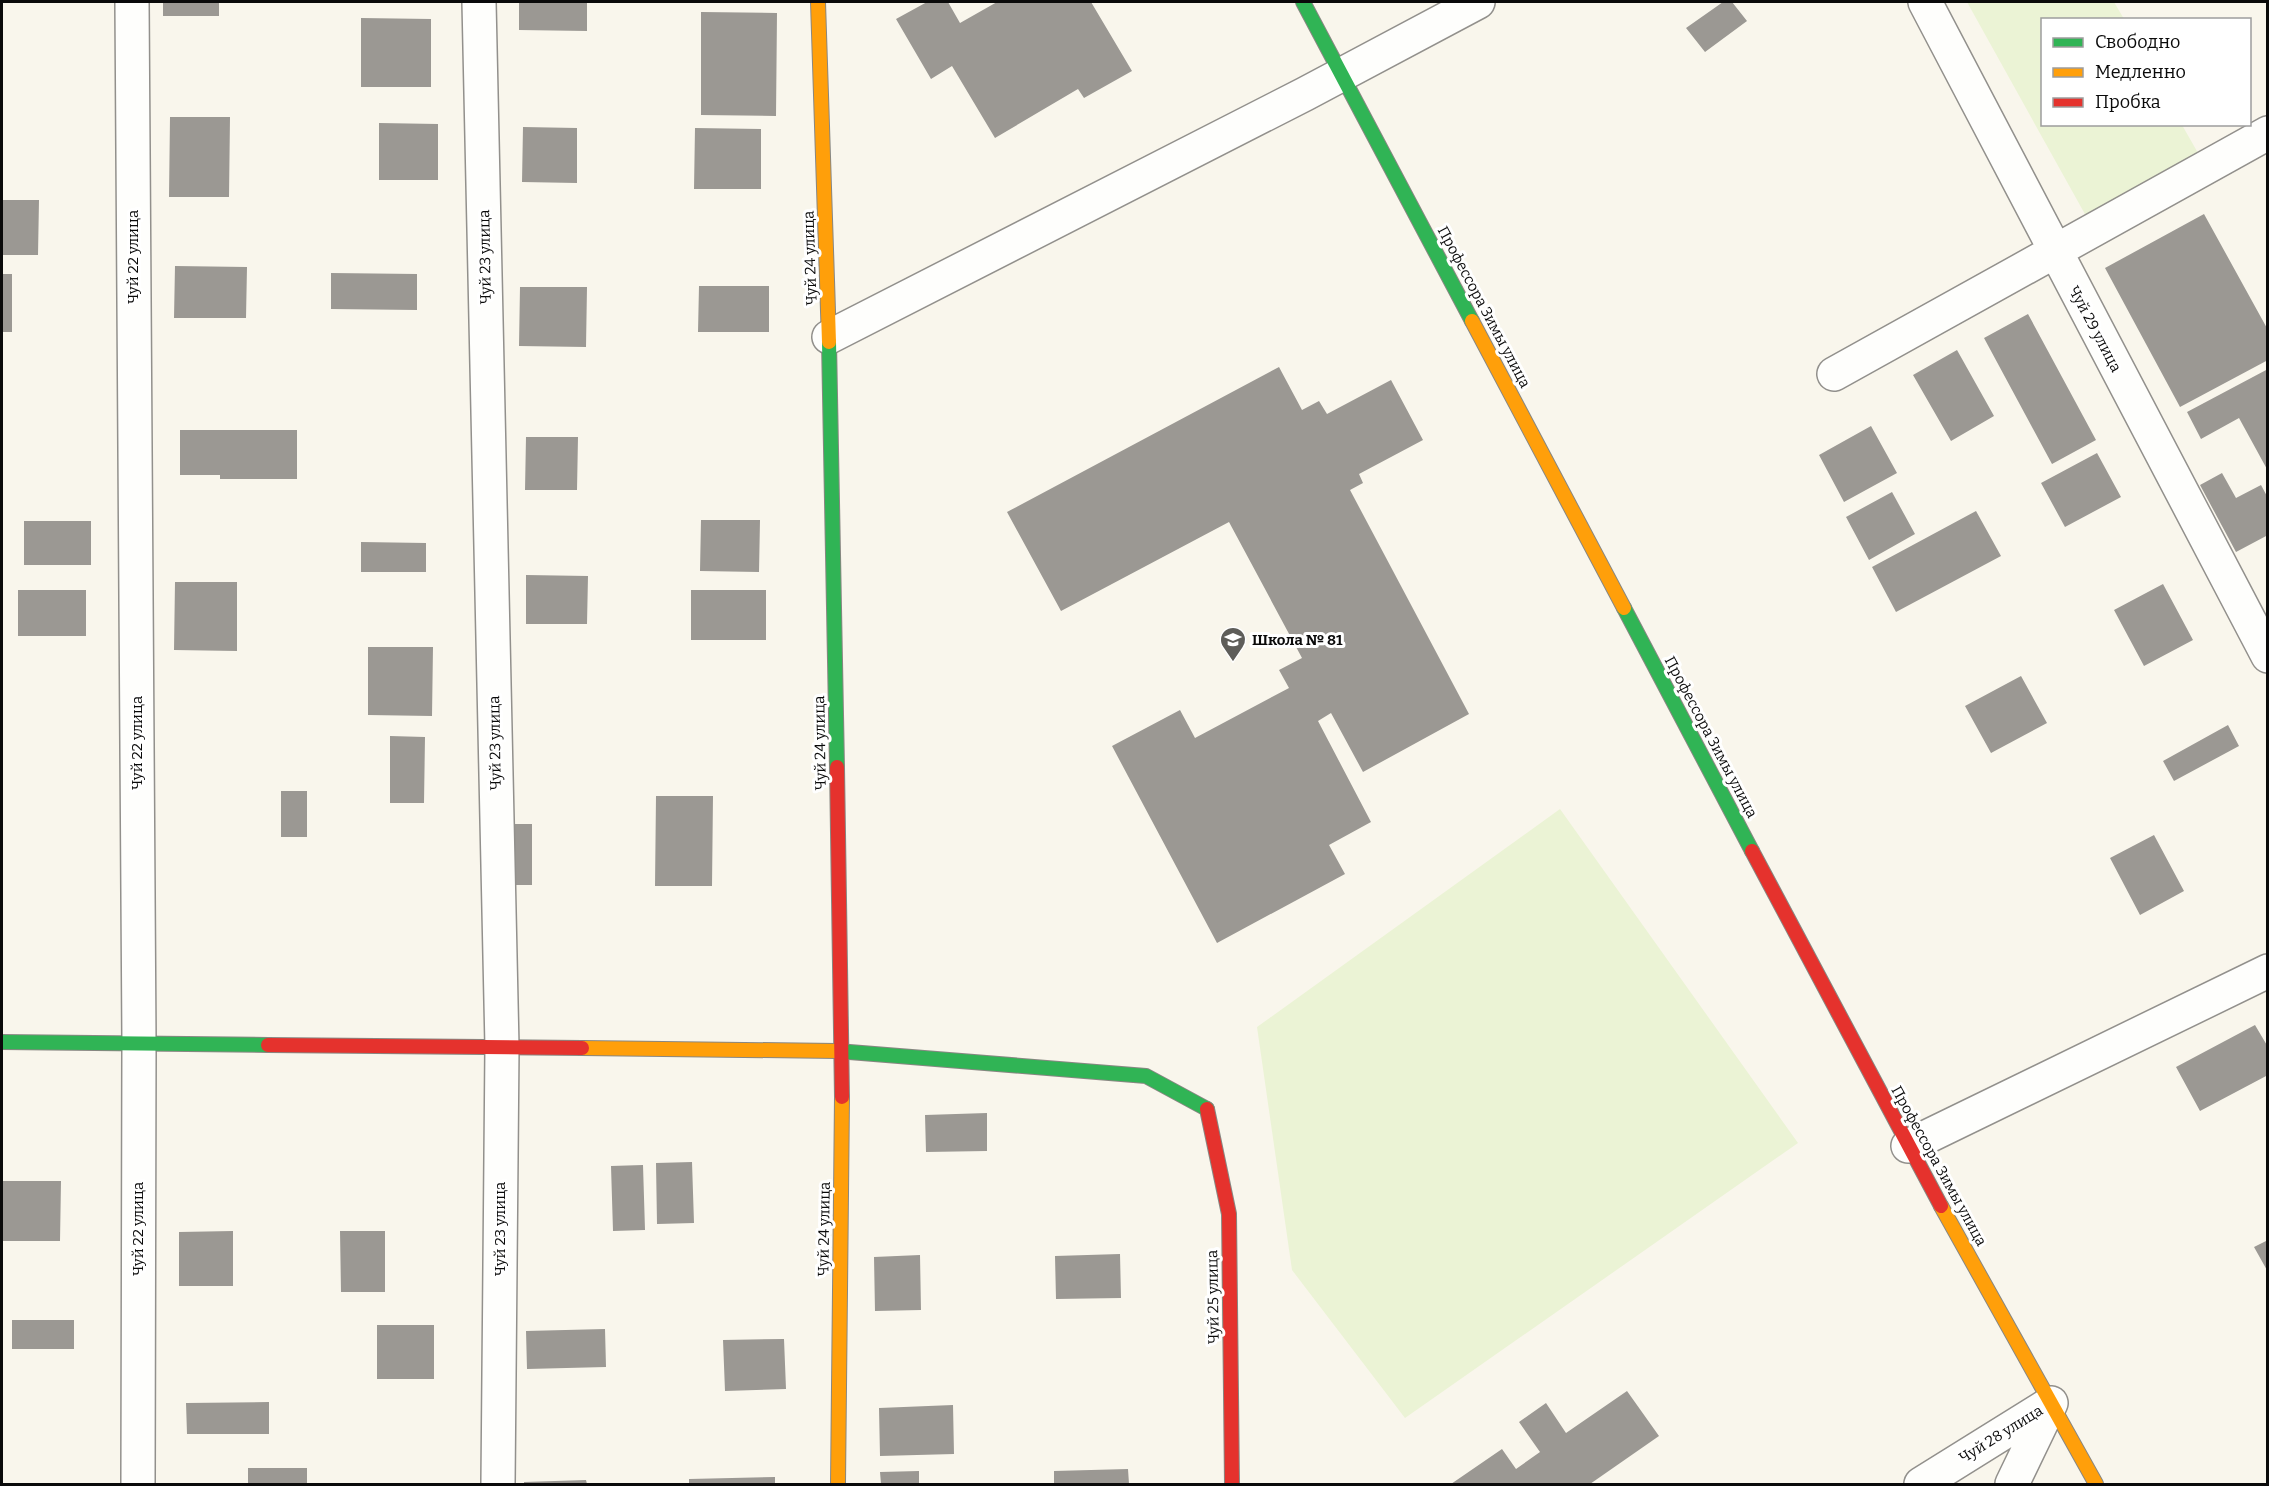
<svg xmlns="http://www.w3.org/2000/svg" width="2269" height="1486" font-family="Bitter,serif">
<rect width="100%" height="100%" fill="#f9f6ec"/>
<!-- pitch -->
<path fill="#ebf3d5" d="M1967 2H2114L2124 19 2042 20V124L2182 125 2198 153 2086 216Z
M1560 809 1798 1143 1405 1418 1292 1270 1257 1027Z"/>
<!-- building -->
<path fill="#9b9893" d="M163 2H219V16H163Z
M519 2H587V31L519 30Z
M927 2H948L960 23 997 2H1091L1132 71 1084 98 1078 89 995 138 952 66 931 79 896 19Z
M1723 2H1732L1747 21 1705 52 1686 28Z
M701 12 777 13 776 116 701 115Z
M361 18 431 19V87H361Z
M170 117H230L229 197H169Z
M379 123 438 124V180H379Z
M523 127 577 128V183L522 182Z
M695 128 761 129V189H694Z
M2 200H39L38 255H2Z
M2204 214 2268 330V360L2180 407 2105 268Z
M175 266 247 267 246 318H174Z
M331 273 417 274V310L331 309Z
M2 274H12V332H2Z
M699 286H769V332H698Z
M520 287H587L586 347 519 346Z
M2028 314 2096 440 2052 464 1984 338Z
M1957 350 1994 416 1951 441 1913 375Z
M1279 367 1302 410 1319 401 1327 414 1391 380 1423 440 1359 474 1363 483 1350 490 1469 714 1363 772 1331 713 1318 721 1371 822 1329 845 1345 874 1217 943 1112 746 1180 710 1195 738 1289 688 1279 670 1302 658 1229 522 1061 611 1007 512Z
M2268 369V471L2239 418 2201 439 2187 412Z
M1871 426 1897 473 1844 502 1819 455Z
M180 430H297V479H220V475H180Z
M526 437H578L577 490H525Z
M2097 453 2121 497 2065 527 2041 483Z
M2222 473 2236 498 2261 485 2268 498V535L2236 552 2200 485Z
M1892 492 1915 534 1869 560 1846 517Z
M1976 511 2001 556 1896 612 1872 567Z
M701 520H760L759 572 700 571Z
M24 521H91V565H24Z
M361 542 426 543V572H361Z
M526 575 588 576 587 624H526Z
M175 582H237V651L174 650Z
M2163 584 2193 640 2144 666 2114 610Z
M18 590H86V636H18Z
M691 590H766V640H691Z
M368 647H433L432 716 368 715Z
M2021 676 2047 723 1991 753 1965 706Z
M2228 725 2239 746 2174 781 2163 761Z
M390 736 425 737 424 803H390Z
M281 791H307V837H281Z
M656 796H713L712 886H655Z
M509 824H532V885H508Z
M2154 835 2184 891 2140 915 2110 858Z
M2255 1025 2268 1047V1075L2200 1111 2176 1067Z
M987 1113V1151L926 1152 925 1115Z
M692 1162 694 1223 657 1224 656 1163Z
M643 1165 645 1230 613 1231 611 1166Z
M2 1181H61L60 1241H2Z
M233 1231V1286H179V1232Z
M340 1231H385V1292H341Z
M2268 1240V1272L2254 1247Z
M1120 1254 1121 1298 1056 1299 1055 1256Z
M920 1255 921 1310 875 1311 874 1257Z
M12 1320H74V1349H12Z
M377 1325H434V1379H377Z
M605 1329 606 1367 527 1369 526 1331Z
M784 1339 786 1389 725 1391 723 1340Z
M1627 1391 1659 1436 1590 1484H1451L1502 1449 1516 1469 1540 1452 1519 1422 1546 1403 1566 1433Z
M269 1402V1434H187L186 1403Z
M953 1405 954 1454 880 1456 879 1408Z
M248 1468H307V1484H248Z
M1128 1469 1129 1484H1054V1471Z
M919 1471V1484H881L880 1472Z
M775 1477V1484H689V1479Z
M586 1480 587 1484H524V1482Z"/>
<g fill="none" stroke-linecap="round" stroke-linejoin="round">
<defs>
<path id="street" d="M132 2 139 1043 138 1484
M479 2 502 1047 498 1484
M1925 2 2268 656
M829 337 1305 94 1478 2
M1834 374 2268 133
M1908 1146 2268 971
M1921 1484 2051 1403
M2012 1484 2051 1403"/>
<path id="fast" d="M1303 2 1472 321
M829 342 837 767
M1624 608 1752 851
M2 1042 268 1045
M837 1051 1146 1076 1207 1109"/>
<path id="slow" d="M818 2 829 342
M1472 321 1624 608
M582 1048 837 1051
M1941 1206 2096 1484
M838 1484 842 1097"/>
<path id="jam" d="M837 767 842 1097
M1752 851 1941 1206
M268 1045 582 1048
M1207 1109 1229 1214 1232 1484"/>
</defs>
<!-- street casing -->
<use href="#street" stroke="#92908c" stroke-width="36"/>
<!-- fast casing -->
<use href="#fast" stroke="#888782" stroke-width="16"/>
<!-- slow casing -->
<use href="#slow" stroke="#888782" stroke-width="16"/>
<!-- jam casing -->
<use href="#jam" stroke="#888782" stroke-width="16"/>
<!-- street -->
<use href="#street" stroke="#fefefc" stroke-width="33"/>
<!-- fast -->
<use href="#fast" stroke="#30b455" stroke-width="14"/>
<!-- slow -->
<use href="#slow" stroke="#ff9f0a" stroke-width="14"/>
<!-- jam -->
<use href="#jam" stroke="#e5322d" stroke-width="14"/>
</g>
<!-- icons -->
<defs>
<symbol id="school-pin" viewBox="-11 -11 22 30"><path d="M0 17L-7.5 6A9.5 9.5 0 1 1 7.5 6Z" fill="#5e5d59" stroke="#fff"/><path d="M0-5L7-2L0 1L-7-2ZM-4 1L0 2.5L4 1V4Q0 6-4 4Z" fill="#fff"/></symbol>
</defs>
<g fill-rule="evenodd">
<use href="#school-pin" x="1218" y="625" width="30" height="40"/>
</g>
<g text-anchor="middle" dominant-baseline="central" stroke-width="6" stroke-linejoin="round" paint-order="stroke">
<!-- street labels -->
<g font-size="15" fill="#0a0a0a" stroke="#fff">
<text transform="translate(133 257) rotate(-90)">Чуй 22 улица</text>
<text transform="translate(485 257) rotate(-91)">Чуй 23 улица</text>
<text transform="translate(810 258) rotate(-92)">Чуй 24 улица</text>
<text transform="translate(1484 307) rotate(62)">Профессора Зимы улица</text>
<text transform="translate(2095 329) rotate(62)">Чуй 29 улица</text>
<text transform="translate(1711 737) rotate(62)">Профессора Зимы улица</text>
<text transform="translate(137 743) rotate(-90)">Чуй 22 улица</text>
<text transform="translate(495 743) rotate(-91)">Чуй 23 улица</text>
<text transform="translate(820 743) rotate(-91)">Чуй 24 улица</text>
<text transform="translate(1939 1166) rotate(61)">Профессора Зимы улица</text>
<text transform="translate(138 1229) rotate(-90)">Чуй 22 улица</text>
<text transform="translate(500 1229) rotate(-90)">Чуй 23 улица</text>
<text transform="translate(824 1229) rotate(-89)">Чуй 24 улица</text>
<text transform="translate(1213 1297) rotate(-91)">Чуй 25 улица</text>
<text transform="translate(2001 1434) rotate(-32)">Чуй 28 улица</text>
</g>
<!-- poi labels -->
<g font-size="15" font-weight="bold" fill="#0a0a0a" stroke="#fff" text-anchor="start">
<text x="1252" y="640">Школа № 81</text>
</g>
</g>
<!-- border -->
<rect width="2269" height="1486" fill="none" stroke="#0a0a0a" stroke-width="6"/>
<!-- legend -->
<rect x="2041" y="18" width="210" height="108" fill="#ffffff" stroke="#9d9d9d" stroke-width="1.5"/>
<rect x="2053" y="38" width="30" height="9" fill="#30b455" stroke="#9d9d9d" stroke-width="1.5"/>
<text x="2095" y="48" font-size="18" fill="#0a0a0a">Свободно</text>
<rect x="2053" y="68" width="30" height="9" fill="#ff9f0a" stroke="#9d9d9d" stroke-width="1.5"/>
<text x="2095" y="78" font-size="18" fill="#0a0a0a">Медленно</text>
<rect x="2053" y="98" width="30" height="9" fill="#e5322d" stroke="#9d9d9d" stroke-width="1.5"/>
<text x="2095" y="108" font-size="18" fill="#0a0a0a">Пробка</text>
</svg>
